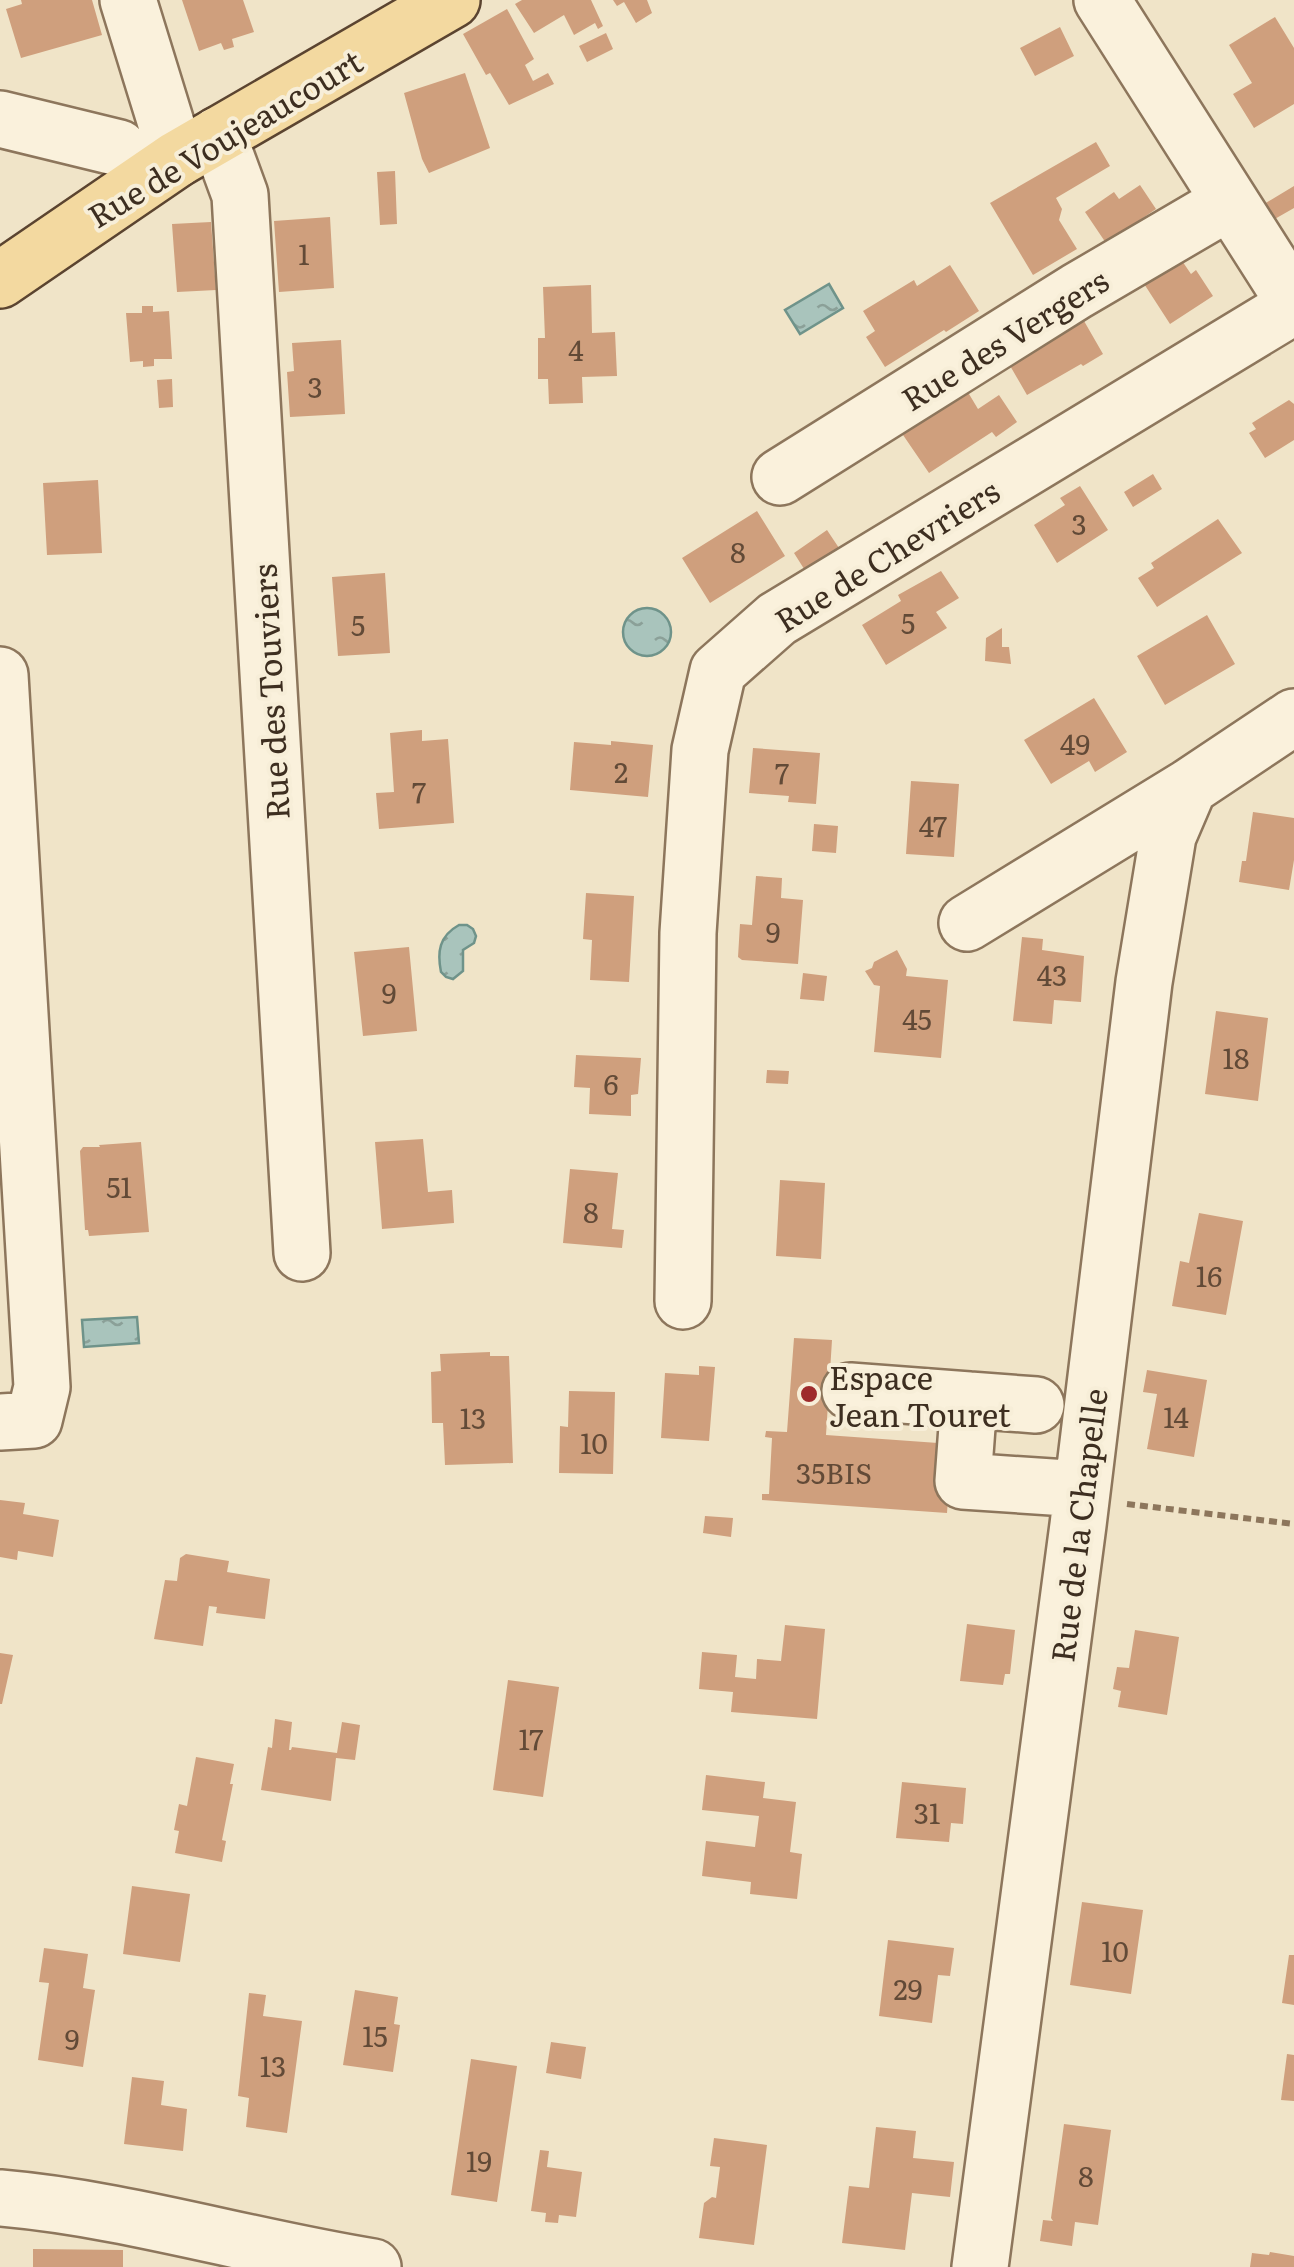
<svg xmlns="http://www.w3.org/2000/svg" width="1294" height="2267" font-family="Literata,serif">
<defs>
<pattern id="water-ripples" width="26" height="14" patternUnits="userSpaceOnUse" patternTransform="scale(2.5)"><rect width="26" height="14" fill="#a9c4bc"/><path d="M2 4q2-2 4 0t4 0M15 11q2-2 4 0t4 0" fill="none" stroke="#8ba098"/></pattern>
</defs>
<rect width="100%" height="100%" fill="#f0e4c8"/>
<!-- water -->
<path fill="url(#water-ripples)" stroke="#6f938a" stroke-width="2.5" d="M829 284 843 308 800 334 785 310Z
M623 632a24 24 0 1 1 48 0a24 24 0 1 1-48 0Z
M459 925H467L473 929 476 936 474 943 463 950V971L453 979 446 977 441 972C437 952 439 936 459 925Z
M137 1317 139 1343 84 1347 82 1320Z"/>
<!-- building -->
<path fill="#cf9f7d" d="M21 0H92L102 35 21 58 6 9 22 4Z
M182 0H243L254 32 232 39 234 47 224 50 221 43 199 51Z
M522 0H591L603 26 598 29 595 23 574 35 564 15 534 33 515 4Z
M613 0H647L652 13 636 23 624 2 617 6Z
M507 9 534 59 525 65 533 81 548 73 554 84 509 105 490 73 486 75 463 34Z
M1275 17 1294 48V104L1254 128 1233 94 1252 83 1229 45Z
M1060 27 1074 56 1035 76 1020 48Z
M606 33 613 49 587 62 579 46Z
M465 73 490 148 429 173 422 159 404 93Z
M1096 142 1110 166 1056 198 1062 209 1059 220 1077 249 1033 275 990 203Z
M395 171 397 224 380 225 377 172Z
M1140 185 1156 209 1140 220 1145 228 1112 252 1085 212 1114 192 1119 199Z
M1294 186V208L1273 220 1264 204Z
M330 217 334 288 279 292 274 221Z
M211 222 216 290 177 292 172 224Z
M1176 252 1191 274 1196 270 1213 296 1170 324 1139 276Z
M950 265 979 311 946 332 944 330 885 367 866 337 875 331 863 311 914 280 917 286Z
M591 285 592 333 615 332 617 376 582 377 583 403 549 404 548 379H538V338H545L543 287Z
M142 306H153V312L169 311 172 359H154V366L143 367V361L130 362 126 313H142Z
M1080 314 1103 354 1083 366 1081 364 1027 395 1005 357Z
M341 340 345 414 290 417 287 372 294 371 292 343Z
M172 379 173 407 159 408 157 380Z
M966 389 978 409 999 395 1017 422 996 437 992 432 929 473 901 432Z
M1289 400 1294 404V440L1265 458 1249 433 1256 429 1252 423Z
M1153 474 1162 489 1133 507 1124 492Z
M98 480 102 553 47 555 43 483Z
M1080 486 1108 530 1057 563 1034 525 1065 505 1060 498Z
M757 511 785 556 710 603 682 558Z
M1218 519 1242 553 1157 607 1138 578 1154 568 1151 563Z
M827 530 841 551 806 572 794 553Z
M941 571 959 598 936 612 947 628 886 665 862 625 901 601 898 595Z
M385 573 390 653 338 656 332 577Z
M1207 615 1235 664 1165 705 1137 656Z
M1002 628V647H1009L1011 664 985 661 986 638Z
M1094 698 1127 752 1095 772 1089 761 1051 784 1024 740Z
M422 730V741L448 739 454 823 379 829 376 793 394 792 390 733Z
M611 741 653 745 648 797 570 790 574 742 611 745Z
M753 748 820 753 816 804 788 802 789 796 749 793Z
M911 781 959 784 954 857 906 854Z
M1253 812 1294 818V860L1289 890 1239 882 1242 861H1246Z
M814 824 838 826 836 853 812 851Z
M756 876 782 878 781 898 803 900 798 964 742 960 738 957 740 924 752 925Z
M586 893 634 896 629 982 590 980 592 940 583 939Z
M1022 937 1043 939 1042 950 1084 956 1081 1002 1054 1000 1052 1024 1013 1021Z
M409 947 417 1031 363 1036 354 952Z
M897 950 907 969 906 976 948 980 941 1058 874 1052 880 986 874 985 865 971 872 968 874 962Z
M803 973 827 976 824 1001 800 999Z
M1216 1011 1268 1018 1258 1101 1205 1094Z
M576 1055 641 1058 638 1094 631 1095V1116L589 1114 590 1088 574 1087Z
M767 1070 789 1071 788 1084 766 1083Z
M423 1139 428 1192 452 1190 454 1223 382 1229 375 1142Z
M141 1142 149 1232 89 1236 88 1230H85L80 1151 83 1147H100L99 1145Z
M570 1169 618 1173 612 1229 624 1230 622 1248 563 1243Z
M780 1180 825 1183 821 1259 776 1256Z
M1199 1213 1243 1221 1226 1315 1172 1306 1180 1261 1189 1263Z
M794 1338 832 1340 826 1435 952 1444 947 1513 762 1500V1494H769L772 1438 765 1437 766 1431 787 1432Z
M490 1352V1356H509L513 1463 445 1465 443 1423H432L431 1372 441 1371 440 1354Z
M699 1366 715 1367 709 1441 661 1438 665 1373 699 1375Z
M1147 1370 1207 1380 1194 1457 1147 1449 1157 1394 1143 1392Z
M569 1391 615 1392 613 1474 559 1473 560 1426 568 1427Z
M0 1500 25 1503 23 1514 59 1520 53 1557 18 1551 17 1560 0 1557Z
M705 1516 733 1518 731 1537 703 1533Z
M186 1554 229 1561 227 1572 270 1579 265 1619 216 1613 217 1607 209 1606 203 1646 154 1639 165 1580 177 1581 180 1558Z
M967 1624 1015 1630 1010 1674H1005L1003 1685 960 1681Z
M785 1625 825 1629 817 1719 731 1712 733 1692 699 1689 702 1652 737 1655 735 1677 756 1679 757 1659 781 1661Z
M1135 1630 1179 1637 1167 1715 1118 1707 1121 1691 1113 1689 1117 1667 1129 1668Z
M0 1653 13 1655 2 1704H0Z
M508 1680 559 1687 543 1797 493 1790Z
M275 1719 292 1722 289 1750H291L292 1747 337 1753 342 1722 360 1725 355 1760 336 1758 331 1801 261 1790 268 1747 272 1748Z
M196 1757 234 1764 230 1784H233L222 1840 226 1841 222 1862 175 1853 179 1831 174 1830 179 1804 187 1806Z
M706 1775 765 1782 763 1798 796 1802 790 1852 802 1854 797 1899 750 1894 751 1882 702 1876 706 1841 755 1847 759 1816 702 1810Z
M902 1782 966 1788 963 1824 951 1823 949 1842 896 1838Z
M132 1886 190 1894 180 1962 123 1954Z
M1082 1902 1143 1910 1131 1994 1070 1985Z
M888 1940 954 1948 950 1976 938 1975 932 2023 879 2016Z
M44 1948 88 1954 83 1988 95 1990 83 2067 38 2060 49 1983 39 1982Z
M1289 1955H1294V2005L1282 2003Z
M355 1990 398 1997 394 2024 400 2025 393 2072 343 2065Z
M249 1993 266 1995 263 2016 302 2021 287 2133 246 2127 249 2098 238 2096Z
M551 2042 586 2047 581 2079 546 2073Z
M1287 2054 1294 2055V2101L1281 2100Z
M471 2059 517 2066 497 2202 451 2195Z
M132 2077 164 2081 161 2105 187 2109 183 2151 124 2144Z
M1064 2124 1111 2130 1098 2225 1075 2222 1072 2246 1040 2241 1043 2220 1053 2221 1051 2218Z
M876 2127 916 2131 913 2158 954 2162 950 2197 912 2193 905 2250 842 2243 849 2186 869 2188Z
M714 2138 767 2145 754 2245 699 2238 704 2203 712 2197 716 2198 720 2167 710 2166Z
M540 2150 549 2151 547 2167 582 2172 576 2217 559 2215 558 2223 545 2222 546 2213 531 2211Z
M33 2249 123 2250V2267H33Z
M1270 2252 1294 2256V2267H1250L1252 2253 1269 2255Z"/>
<g fill="none" stroke-linecap="round" stroke-linejoin="round">
<defs>
<path id="minor" d="M128 0 177 159
M1102 0 1294 302
M0 119 119 148
M218 135 240 195 302 1253
M780 477 1077 291 1229 202
M0 675 42 1387 34 1420 0 1422
M967 923 1189 787
M683 1301 688 933 700 750 718 671 777 619 1294 306
M850 1391 969 1400 963 1481 1082 1489
M969 1400 1036 1405
M0 2198C127 2209 248 2247 373 2267
M980 2267 1078 1525 1144 982 1168 836 1189 787 1294 717"/>
<path id="major" d="M0 280 177 159 452 0"/>
</defs>
<!-- minor casing -->
<use href="#minor" stroke="#8d765c" stroke-width="60"/>
<!-- major casing -->
<use href="#major" stroke="#5b4430" stroke-width="60"/>
<!-- path -->
<path stroke="#8d765c" stroke-width="6" stroke-dasharray="8 5" stroke-linecap="butt" d="M1127 1504 1294 1524"/>
<!-- minor -->
<use href="#minor" stroke="#faf1dc" stroke-width="55"/>
<!-- major -->
<use href="#major" stroke="#f3d9a0" stroke-width="55"/>
</g>
<!-- markers -->
<circle fill="#9e2a2b" stroke="#f7eed8" stroke-width="4" cx="809" cy="1394" r="10"/>
<g text-anchor="middle" dominant-baseline="central" stroke-width="8" stroke-linejoin="round" paint-order="stroke">
<!-- number labels -->
<g font-size="28" fill="#624a37">
<text x="304" y="253">1</text>
<text x="576" y="349">4</text>
<text x="315" y="386">3</text>
<text x="1079" y="523">3</text>
<text x="738" y="551">8</text>
<text x="908" y="622">5</text>
<text x="358" y="624">5</text>
<text x="1075" y="743">49</text>
<text x="621" y="771">2</text>
<text x="782" y="772">7</text>
<text x="419" y="791">7</text>
<text x="933" y="825">47</text>
<text x="773" y="931">9</text>
<text x="1052" y="974">43</text>
<text x="389" y="992">9</text>
<text x="917" y="1018">45</text>
<text x="1236" y="1057">18</text>
<text x="611" y="1083">6</text>
<text x="119" y="1186">51</text>
<text x="591" y="1211">8</text>
<text x="1209" y="1275">16</text>
<text x="1176" y="1416">14</text>
<text x="473" y="1417">13</text>
<text x="594" y="1442">10</text>
<text x="834" y="1472">35BIS</text>
<text x="531" y="1738">17</text>
<text x="927" y="1812">31</text>
<text x="1115" y="1950">10</text>
<text x="908" y="1988">29</text>
<text x="375" y="2035">15</text>
<text x="72" y="2038">9</text>
<text x="273" y="2065">13</text>
<text x="479" y="2160">19</text>
<text x="1086" y="2175">8</text>
</g>
<!-- street labels -->
<g font-size="32" fill="#3d2e20" stroke="#f7eed8">
<text transform="translate(224 137) rotate(-31)">Rue de Voujeaucourt</text>
<text transform="translate(1004 338) rotate(-32)">Rue des Vergers</text>
<text transform="translate(886 554) rotate(-32)">Rue de Chevriers</text>
<text transform="translate(269 692) rotate(-93)">Rue des Touviers</text>
<text transform="translate(1077 1525) rotate(-83)">Rue de la Chapelle</text>
</g>
<!-- poi labels -->
<g font-size="32" fill="#3d2e20" stroke="#f7eed8" text-anchor="start">
<text x="829" y="1376">Espace<tspan x="829" dy="37">Jean Touret</tspan></text>
</g>
</g>
</svg>
